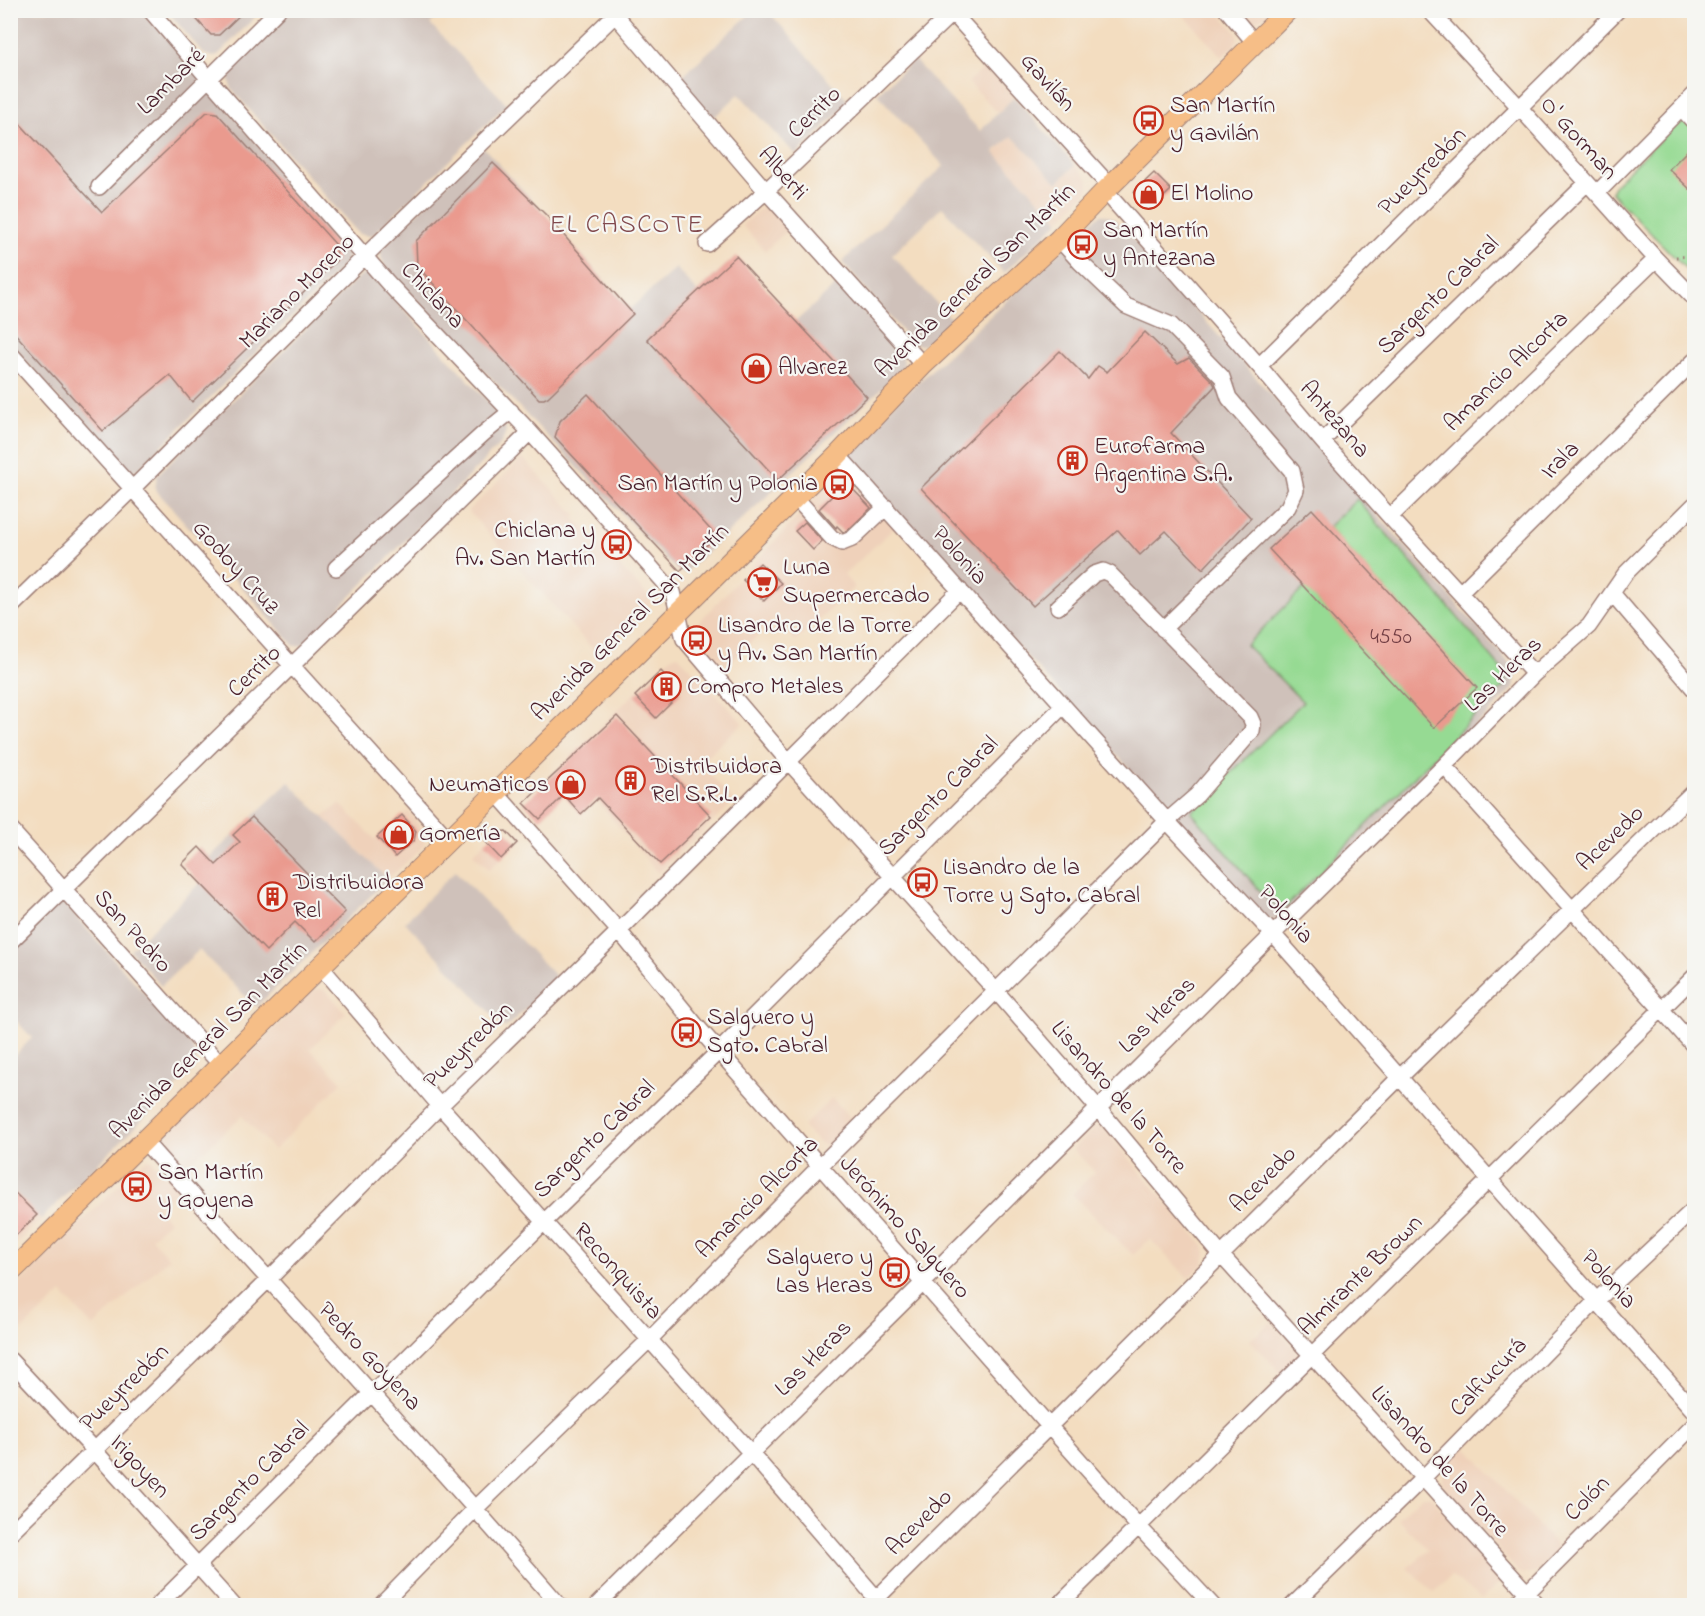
<svg xmlns="http://www.w3.org/2000/svg" width="1705" height="1616" font-family="'Indie Flower',sans-serif">
<rect width="100%" height="100%" fill="#f6f6f2"/>
<filter id="ink" filterUnits="userSpaceOnUse"><feTurbulence type="fractalNoise" baseFrequency=".0167" numOctaves="2"/><feDisplacementMap in="SourceGraphic" scale="12" xChannelSelector="R" yChannelSelector="G"/><feConvolveMatrix kernelMatrix="1 2 1 2 8 2 1 2 1" color-interpolation-filters="sRGB"/></filter>
<filter id="wash" filterUnits="userSpaceOnUse"><feTurbulence type="fractalNoise" baseFrequency=".008" numOctaves="4" result="noise"/><feDisplacementMap in="SourceGraphic" scale="24" xChannelSelector="R" yChannelSelector="G"/><feGaussianBlur stdDeviation="1.35" result="paint"/><feColorMatrix in="noise" values="0 0 0 0 0 0 0 0 0 0 0 0 0 0 0 0 0 1.4 0 .05"/><feComposite in="paint" operator="in"/></filter>
<g filter="url(#wash)">
<rect width="100%" height="100%" fill="#f3ddc0"/>
<!-- built -->
<path fill="#efd1ba" d="M1185 11H1217L1237 33 1238 39 1235 45 1222 57 1182 13Z
M1233 11H1273L1255 21 1239 18Z
M986 65 1014 97 998 113 968 82Z
M1012 136 1057 183 1075 165 1088 179 1089 184 1088 190 1059 221 994 153Z
M765 207 772 208 790 228 765 251 742 225 760 209Z
M520 460H525L576 515 574 518 650 598V605L598 655 468 511Z
M841 474H845L896 526 844 575 854 587 796 641 775 619 726 666 700 639 699 630 700 621 836 476Z
M678 655 743 723 700 762 734 802 658 873 596 800 581 814 560 791 547 804 551 808 540 819 524 803 670 658Z
M340 804 375 839 408 811 423 829 425 840 423 847 388 879 323 817Z
M496 831H506L519 842 489 869 473 854Z
M317 989H321L327 992 346 1013 310 1049 342 1082 274 1150 242 1116 182 1170 163 1151 162 1142 165 1137 312 991Z
M832 1098 856 1124 834 1144 824 1145 819 1143 803 1126Z
M1099 1126 1103 1128 1204 1246 1206 1253 1204 1264 1188 1278 1150 1239 1133 1255 1072 1194 1095 1172 1073 1149 1094 1127Z
M150 1159 179 1189 158 1208 169 1221 151 1238 169 1258 93 1327 62 1293 11 1340V1291L145 1160Z
M11 1188 41 1219 11 1249Z
M1271 1322 1295 1349 1296 1353 1295 1359 1281 1373 1250 1340Z
M1465 1446 1560 1549 1536 1572 1525 1574 1518 1572 1444 1487 1442 1481 1444 1468Z
M1423 1496H1429L1433 1499 1502 1580 1482 1599 1451 1576 1434 1592 1407 1568 1429 1550 1398 1519 1418 1499Z"/>
<!-- industrial -->
<path fill="#cfc1ba" d="M10 11H144L345 246 348 255 346 263 139 468 131 472 122 470 11 345Z
M167 11H261L219 54 214 57 204 54Z
M289 11H444L430 24 507 104 374 234 370 236 359 234 232 90 229 81V73L233 65Z
M753 11H768L849 102 796 155 739 94 713 118 679 79Z
M914 60 980 131 1014 97 1075 165 1057 183 1012 136 994 152 1059 221 1004 273 942 207 892 255 954 322 933 343 921 345 912 343 842 262 944 166 877 94Z
M483 147 546 215 630 309 676 268 697 292 736 256 796 321 839 283 900 353 904 362 900 371 685 573 677 571 390 273 385 266 381 257V249Z
M1101 215H1106L1115 219 1512 666 1516 677 1514 688 1282 919 1269 920 1265 918 853 465 850 459V452L856 440 1096 218Z
M367 273 374 277 504 419 506 431 502 442 303 645 294 646 155 489 157 475 360 276Z
M289 782 323 817 388 879 256 1007 199 950 161 986 130 950 200 883 199 847 210 857Z
M455 871 558 979 505 1028 405 922Z
M60 902 66 906 192 1046 197 1063 194 1070 41 1219 11 1188 10 1060 32 1038 11 1015V947Z"/>
<!-- green -->
<path fill="#96da93" stroke="#707c5f" stroke-width="1.5" d="M1682 121 1694 127V277L1617 199 1611 192 1616 183 1677 123Z
M1357 499 1505 673V685L1286 907 1269 901 1191 812 1303 702 1246 645 1305 587 1434 727 1476 688 1328 527Z"/>
<g id="blocks">
<!-- building -->
<path fill="#ea9a8e" d="M188 10H245L219 35H211Z
M207 112 217 113 337 246 336 261 192 402 170 375 103 431 10 328V113L102 212Z
M1695 143V194L1669 169Z
M493 163 546 215 633 314 548 397 544 399H539L417 266 416 241Z
M1154 173 1171 190 1150 210 1134 192Z
M736 256 867 397 778 480 647 339Z
M1145 332 1178 364 1189 358 1213 382 1215 386 1171 433 1251 518 1203 569 1166 531 1140 555 1118 530 1033 606 921 488 1060 351 1088 379 1098 366 1107 372Z
M588 394 716 536 680 571 555 437 560 421Z
M846 482 871 508 847 531 843 532 837 526 836 528 819 509Z
M1312 509 1477 688 1434 728 1269 549Z
M805 522 822 541 813 550 795 531Z
M760 563 781 583 764 601 743 580Z
M661 671 681 693 656 718 635 696Z
M617 716 711 816 660 864 598 798 581 814 564 795 540 819 524 803Z
M402 815 416 831 414 840 395 857 377 837Z
M252 817 345 912 315 942 295 922 266 951 182 864 199 847 216 865 240 842 233 835Z
M506 831 517 843 501 859 485 842 496 832Z
M10 1188 37 1215 10 1241Z"/>
</g>
</g>
<g filter="url(#ink)">
<use href="#blocks" fill-opacity="0" stroke="#9e7e76" stroke-width="1.5"/>
<g fill="none" stroke-linecap="round" stroke-linejoin="round">
<defs>
<path id="minor" d="M150 10 208 78 388 283 530 432 673 592 684 639 788 761 996 991 1098 1108 1221 1255 1539 1606
M611 10 766 191 923 365
M950 10 1110 186
M1227 10 1255 43
M1429 10 1520 108 1656 259 1694 298
M1681 108 1694 122
M99 187 278 10
M1105 191 1259 366 1322 441 1390 517 1534 674
M1597 193 1694 95
M1059 239 1080 262 1126 306 1171 325 1222 377 1229 398 1292 471 1296 490 1288 507 1163 629
M707 244 766 191 952 13
M10 353 449 840
M1259 366 1618 10
M1322 441 1587 183
M838 455 1167 821 1273 934 1694 1411
M795 497 832 538 842 543 852 539 886 507
M1390 517 1656 259
M336 568 483 434 511 411
M1460 593 1694 361
M1612 593 1694 689
M10 608 133 488 365 256 620 10
M1444 766 1694 1046
M496 793 619 931 695 1024 1049 1426 1139 1527 1213 1606
M10 829 220 1064
M10 942 530 432
M320 966 440 1106 751 1453 883 1606
M144 1141C282 1296 424 1448 560 1606
M10 1360 94 1450 234 1606
M10 1533 268 1280 440 1106 619 931 960 590
M157 1606 543 1223 719 1051 1063 706
M380 1606 476 1508 649 1340 820 1166 1167 821 1197 795 1252 731 1253 724 1250 717 1110 574 1103 571 1094 574 1058 607
M596 1606 923 1283 1273 934 1444 766 1534 674 1589 626 1625 574 1694 505
M869 1606 1399 1078 1694 791
M1058 1606 1694 977
M1292 1606 1423 1478 1596 1301 1694 1209
M1514 1606 1694 1425"/>
<path id="major" d="M10 1273 838 455 923 365 1059 239 1105 191 1288 10"/>
</defs>
<!-- minor casing -->
<use href="#minor" stroke="#9e7e76" stroke-width="18"/>
<!-- major casing -->
<use href="#major" stroke="#9e7e76" stroke-width="22"/>
<!-- path -->
<path stroke="#9e7e76" stroke-width="3" stroke-dasharray="1.5 4.5" stroke-linecap="butt" d="M1676 257 1694 256"/>
<!-- minor -->
<use href="#minor" stroke="#fff" stroke-width="15"/>
<!-- major -->
<use href="#major" stroke="#f6be87" stroke-width="20"/>
</g>
</g>
<!-- icons -->
<defs>
<symbol id="bus-ring" viewBox="-11 -11 22 22"><circle r="9.5" fill="#f6f6f2" stroke="#c8321e" stroke-width="1.5"/><path d="M-5-6H5V4H4V6H2V4H-2V6H-4V4H-5ZM-3.5-4V0h7V-4ZM-3.5 1.2v1.5H-2V1.2ZM2 1.2v1.5H3.5V1.2Z" fill="#c8321e"/></symbol>
<symbol id="shop-ring" viewBox="-11 -11 22 22"><circle r="9.5" fill="#f6f6f2" stroke="#c8321e" stroke-width="1.5"/><path d="M-5-2.5h2.3a2.7 3.5 0 0 1 5.4 0H5L5.5 6h-11ZM-1.5-2.5h3a1.5 2.3 0 0 0-3 0Z" fill="#c8321e"/></symbol>
<symbol id="building-ring" viewBox="-11 -11 22 22"><circle r="9.5" fill="#f6f6f2" stroke="#c8321e" stroke-width="1.5"/><path d="M-4-6H4V6H1V3H-1V6H-4ZM-2.5-4.3h1.7v1.8h-1.7ZM.8-4.3h1.7v1.8H.8ZM-2.5-1h1.7V.8h-1.7ZM.8-1h1.7V.8H.8Z" fill="#c8321e"/></symbol>
<symbol id="supermarket-ring" viewBox="-11 -11 22 22"><circle r="9.5" fill="#f6f6f2" stroke="#c8321e" stroke-width="1.5"/><path d="M-6-5.5h2.5l.6 2H6L4.5 2H-2.5L-4.4-4H-6ZM-1.5 3.2a1.3 1.3 0 1 0 .1 0ZM3 3.2a1.3 1.3 0 1 0 .1 0Z" fill="#c8321e"/></symbol>
</defs>
<g fill-rule="evenodd">
<use href="#bus-ring" x="1132" y="104" width="33" height="33"/>
<use href="#shop-ring" x="1132" y="178" width="33" height="33"/>
<use href="#bus-ring" x="1066" y="228" width="33" height="33"/>
<use href="#shop-ring" x="740" y="352" width="33" height="33"/>
<use href="#building-ring" x="1056" y="444" width="33" height="33"/>
<use href="#bus-ring" x="822" y="468" width="33" height="33"/>
<use href="#bus-ring" x="600" y="528" width="33" height="33"/>
<use href="#supermarket-ring" x="746" y="566" width="33" height="33"/>
<use href="#bus-ring" x="680" y="624" width="33" height="33"/>
<use href="#building-ring" x="650" y="670" width="33" height="33"/>
<use href="#building-ring" x="614" y="764" width="33" height="33"/>
<use href="#shop-ring" x="554" y="768" width="33" height="33"/>
<use href="#shop-ring" x="382" y="818" width="33" height="33"/>
<use href="#bus-ring" x="906" y="866" width="33" height="33"/>
<use href="#building-ring" x="256" y="880" width="33" height="33"/>
<use href="#bus-ring" x="670" y="1016" width="33" height="33"/>
<use href="#bus-ring" x="120" y="1170" width="33" height="33"/>
<use href="#bus-ring" x="878" y="1256" width="33" height="33"/>
</g>
<g text-anchor="middle" dominant-baseline="central" stroke-width="4.5" stroke-linejoin="round" paint-order="stroke">
<!-- number labels -->
<g font-size="21" fill="#723e44">
<text x="1391" y="638">4550</text>
</g>
<!-- street labels -->
<g font-size="24" fill="#4a1f2b" stroke="#f6f6f2">
<text transform="translate(172 82) rotate(-45)">Lambaré</text>
<text transform="translate(1047 83) rotate(48)">Gavilán</text>
<text transform="translate(815 113) rotate(-44)">Cerrito</text>
<text transform="translate(1578 139) rotate(48)">O' Gorman</text>
<text transform="translate(1423 172) rotate(-45)">Pueyrredón</text>
<text transform="translate(782 174) rotate(49)">Alberti</text>
<text transform="translate(976 281) rotate(-44)">Avenida General San Martín</text>
<text transform="translate(298 292) rotate(-45)">Mariano Moreno</text>
<text transform="translate(432 296) rotate(47)">Chiclana</text>
<text transform="translate(1439 296) rotate(-44)">Sargento Cabral</text>
<text transform="translate(1507 372) rotate(-44)">Amancio Alcorta</text>
<text transform="translate(1334 420) rotate(49)">Antezana</text>
<text transform="translate(1561 461) rotate(-45)">Irala</text>
<text transform="translate(959 556) rotate(48)">Polonia</text>
<text transform="translate(235 568) rotate(48)">Godoy Cruz</text>
<text transform="translate(631 623) rotate(-45)">Avenida General San Martín</text>
<text transform="translate(255 672) rotate(-44)">Cerrito</text>
<text transform="translate(1504 675) rotate(-44)">Las Heras</text>
<text transform="translate(939 797) rotate(-45)">Sargento Cabral</text>
<text transform="translate(1611 839) rotate(-44)">Acevedo</text>
<text transform="translate(1285 915) rotate(48)">Polonia</text>
<text transform="translate(132 932) rotate(48)">San Pedro</text>
<text transform="translate(1158 1016) rotate(-45)">Las Heras</text>
<text transform="translate(209 1041) rotate(-45)">Avenida General San Martín</text>
<text transform="translate(469 1046) rotate(-44)">Pueyrredón</text>
<text transform="translate(1118 1098) rotate(49)">Lisandro de la Torre</text>
<text transform="translate(595 1140) rotate(-44)">Sargento Cabral</text>
<text transform="translate(1264 1180) rotate(-45)">Acevedo</text>
<text transform="translate(758 1198) rotate(-45)">Amancio Alcorta</text>
<text transform="translate(904 1228) rotate(48)">Jerónimo Salguero</text>
<text transform="translate(617 1272) rotate(48)">Reconquista</text>
<text transform="translate(1361 1276) rotate(-44)">Almirante Brown</text>
<text transform="translate(1608 1280) rotate(48)">Polonia</text>
<text transform="translate(369 1357) rotate(47)">Pedro Goyena</text>
<text transform="translate(814 1359) rotate(-45)">Las Heras</text>
<text transform="translate(1489 1378) rotate(-46)">Calfucurá</text>
<text transform="translate(125 1388) rotate(-44)">Pueyrredón</text>
<text transform="translate(1439 1462) rotate(48)">Lisandro de la Torre</text>
<text transform="translate(139 1467) rotate(48)">Irigoyen</text>
<text transform="translate(250 1482) rotate(-45)">Sargento Cabral</text>
<text transform="translate(1588 1499) rotate(-45)">Colón</text>
<text transform="translate(920 1523) rotate(-45)">Acevedo</text>
</g>
<!-- poi labels -->
<g font-size="24" fill="#4a1f2b" stroke="#f6f6f2" text-anchor="start">
<text x="1170" y="106">San Martín<tspan x="1170" dy="28">y Gavilán</tspan></text>
<text x="1170" y="194">El Molino</text>
<text x="1103" y="231">San Martín<tspan x="1103" dy="28">y Antezana</tspan></text>
<text x="778" y="368">Alvarez</text>
<text x="1094" y="447">Eurofarma<tspan x="1094" dy="28">Argentina S.A.</tspan></text>
<text x="818" y="484" text-anchor="end">San Martín y Polonia</text>
<text x="595" y="531" text-anchor="end">Chiclana y<tspan x="595" dy="28">Av. San Martín</tspan></text>
<text x="783" y="568">Luna<tspan x="783" dy="28">Supermercado</tspan></text>
<text x="718" y="626">Lisandro de la Torre<tspan x="718" dy="28">y Av. San Martín</tspan></text>
<text x="687" y="687">Compro Metales</text>
<text x="651" y="767">Distribuidora<tspan x="651" dy="28">Rel S.R.L.</tspan></text>
<text x="549" y="785" text-anchor="end">Neumaticos</text>
<text x="419" y="834">Gomería</text>
<text x="943" y="868">Lisandro de la<tspan x="943" dy="28">Torre y Sgto. Cabral</tspan></text>
<text x="293" y="883">Distribuidora<tspan x="293" dy="28">Rel</tspan></text>
<text x="707" y="1018">Salguero y<tspan x="707" dy="28">Sgto. Cabral</tspan></text>
<text x="158" y="1173">San Martín<tspan x="158" dy="28">y Goyena</tspan></text>
<text x="873" y="1258" text-anchor="end">Salguero y<tspan x="873" dy="28">Las Heras</tspan></text>
</g>
<!-- neighbourhood labels -->
<g font-size="26" letter-spacing="1.5" fill="#824a4e" stroke="#f6f6f2">
<text x="627" y="226">EL CASCOTE</text>
</g>
</g>
<!-- margin -->
<rect width="1705" height="1616" fill="none" stroke="#f6f6f2" stroke-width="36"/>
</svg>
